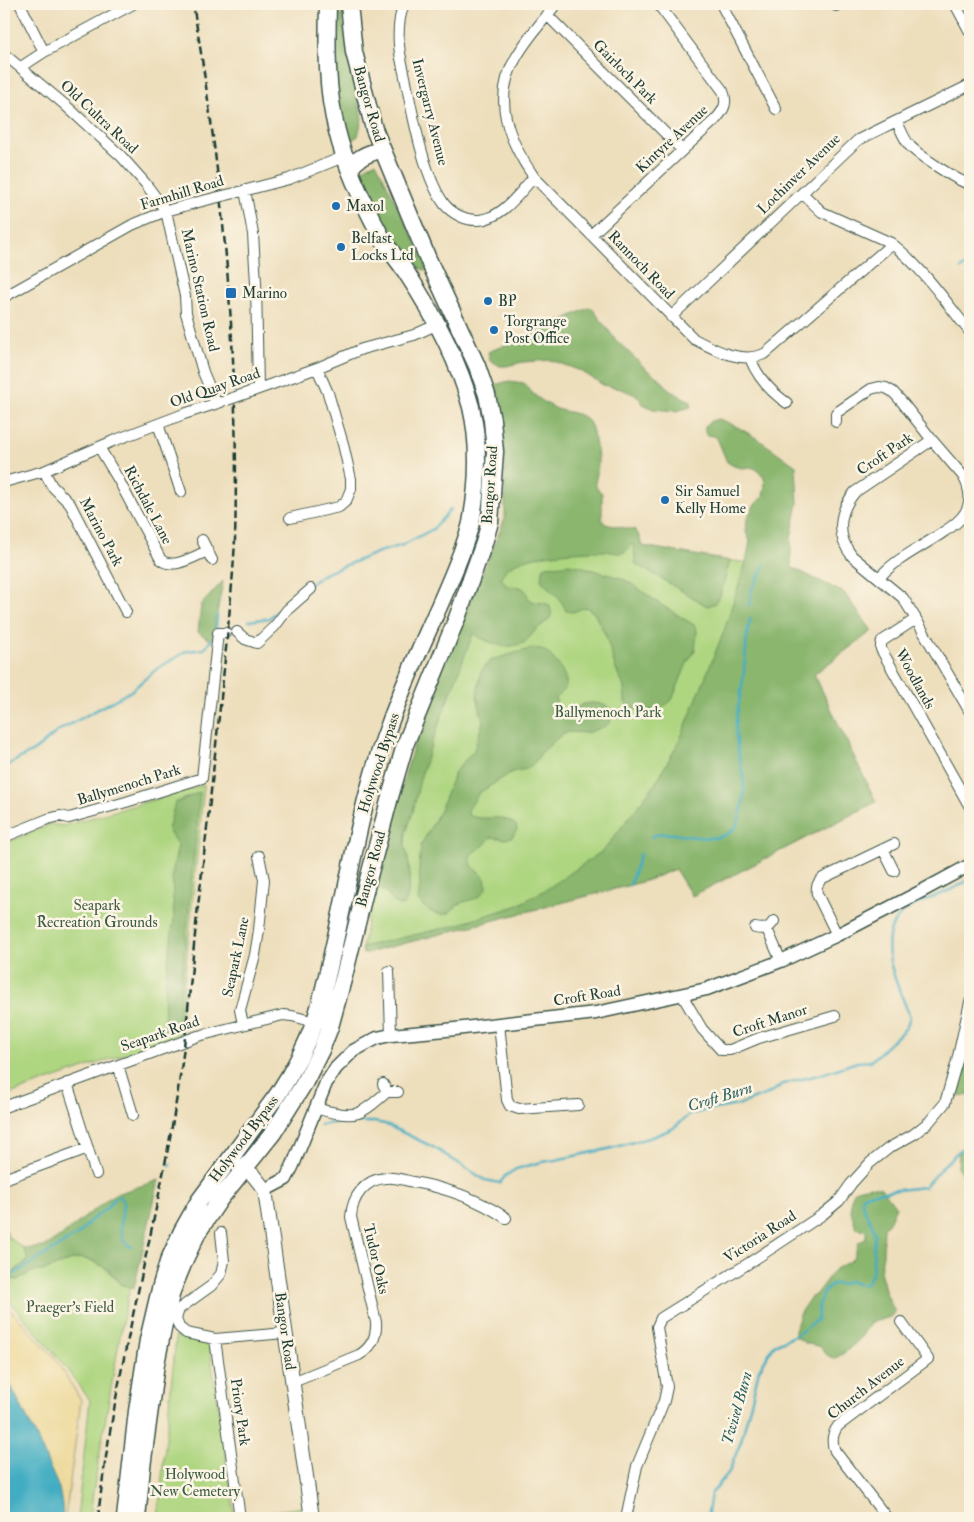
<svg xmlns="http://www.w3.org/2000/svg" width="974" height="1522" font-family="'IM FELL Double Pica',serif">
<rect width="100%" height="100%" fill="#fcf5e5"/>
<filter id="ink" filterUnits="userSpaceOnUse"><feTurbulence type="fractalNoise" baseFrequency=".02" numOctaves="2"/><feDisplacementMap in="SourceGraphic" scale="10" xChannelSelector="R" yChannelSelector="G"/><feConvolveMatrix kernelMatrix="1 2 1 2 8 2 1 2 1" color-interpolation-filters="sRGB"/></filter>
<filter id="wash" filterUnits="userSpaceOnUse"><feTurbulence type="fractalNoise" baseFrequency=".0096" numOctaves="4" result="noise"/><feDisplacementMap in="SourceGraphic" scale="20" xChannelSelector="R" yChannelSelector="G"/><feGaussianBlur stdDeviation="1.12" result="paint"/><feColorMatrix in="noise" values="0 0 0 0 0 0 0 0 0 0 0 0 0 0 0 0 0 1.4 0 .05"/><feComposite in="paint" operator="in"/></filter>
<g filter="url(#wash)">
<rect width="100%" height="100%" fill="#eddebc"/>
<!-- green -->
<path fill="#aed580" stroke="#66895a" d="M505 519 637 545 722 560 791 567 844 593 872 631 814 674 876 802 692 896 675 869 648 880 630 885 363 954 362 948 375 884Z
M204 785 179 1035 4 1096V844L51 824 63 826Z
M4 1223 8 1237 24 1249 28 1260 4 1280Z
M82 1258C102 1263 107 1268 120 1284L130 1287 122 1325 93 1492 90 1518H77L90 1400 58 1358 4 1295V1282L7 1278 17 1280 32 1271H43L72 1260Z
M176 1336 209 1344 235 1518H158Z
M302 1507 303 1518H247L246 1515Z"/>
<!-- forest -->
<path fill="#8ab66e" stroke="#547a51" d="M334 10 342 15 362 119 358 136 346 144 334 94Z
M376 162 431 273 419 268 383 226 355 173Z
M591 307 615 339 646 369 660 379 672 392 691 401V407L676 411 653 409 643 404 638 396 621 389 603 385 581 371 551 360 523 362 506 366H500L490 360 488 352 518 340Z
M509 381 524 383C532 395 544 403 557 409 568 413 582 412 589 422 593 428 593 435 595 441 599 457 599 467 595 483L597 488 602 493V519L605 524 635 530 638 534 642 546 730 561 720 596 714 604 707 606 655 575 637 565 635 563V554L633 549 634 545 632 544C630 547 627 551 624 552 618 555 611 551 605 551 582 551 508 552 501 578L507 586C518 587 526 585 528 598L534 602 544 603 549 605C556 620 545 621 536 630 526 640 528 644 511 646 496 647 486 640 473 634L432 742 420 779 413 812 406 833 405 846 408 857 410 874 408 895 405 905 400 906 392 900 387 893 375 885 393 816 416 737 437 679 505 519V458L502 414 494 385Z
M719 419C747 429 772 449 796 466L798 503 791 538V567L844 593 872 631 814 674 876 802 692 896 675 869 648 880 630 885 363 954 362 947 453 926 516 906 547 889 604 850 655 784 680 740 724 631 746 562 750 541 746 532 747 519 753 507 763 496 765 486 764 477 758 470 751 467 742 468 734 466 727 462 717 438 714 436 706 435 705 432V426L711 421Z
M567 564 580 566 620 578 629 582 660 604 694 625 697 631 695 650 687 663 672 700 662 708 644 712 628 706 625 702 624 687 616 669 606 636 594 613 586 607 573 612 566 611C561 597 550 591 541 580L544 567C550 564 558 567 567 564Z
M223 581 212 641 198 632 201 605Z
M533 648C534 648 539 649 541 649 551 653 568 674 566 685 565 691 560 694 556 698V706L561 713 572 714C577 700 604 700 612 711L610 722 604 727 586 733 569 732 561 735 540 754 535 762 527 769 512 772 479 793 468 810V815C487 823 496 811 516 825L517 830 512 837 506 839 491 837C488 840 487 843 483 846 479 849 474 851 470 856 470 871 480 869 485 879 486 881 486 884 487 887 478 901 474 898 461 903 456 905 453 910 449 913 437 919 424 908 418 900L420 884 419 869 421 845 439 812 455 772 474 750 483 721 477 696 481 671 491 660Z
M200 792 177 1030 164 1032 165 981 174 919 172 874 178 846 168 830 175 803Z
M970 1057V1095L951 1098 957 1061Z
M970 1141V1188L958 1168 959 1151Z
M159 1180 134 1288 120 1284 109 1270 93 1261 82 1258 72 1260 43 1271 32 1272 17 1280 7 1278 28 1260 24 1249 44 1247 60 1237 113 1195Z
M870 1186 881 1188 896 1207 889 1222 884 1228 883 1254 880 1271 886 1293 895 1312 890 1317 870 1323 859 1340 844 1353 834 1359 824 1353 821 1347 805 1343 795 1336V1330L801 1311 810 1298 816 1294 834 1270 853 1259 859 1242 866 1239V1230L856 1228C852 1213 846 1203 856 1189Z"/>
<!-- sand -->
<path fill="#eeda9e" stroke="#868c69" d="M4 1303 54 1357 81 1400 65 1518H50L53 1475 36 1436 4 1372Z"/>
<!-- water -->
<path fill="#43adc2" stroke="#31757b" d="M4 1372 36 1436 59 1488 62 1504 63 1518H4Z"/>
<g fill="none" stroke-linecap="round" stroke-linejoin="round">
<!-- stream -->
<path stroke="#43adc2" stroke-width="2.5" d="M961 269 970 262
M309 585 324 574 379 552 403 545 433 529 451 509
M749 605 752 589 765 565
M249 621 269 618 284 606
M216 630 217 615
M4 767 35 750 58 731 131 691 158 668 187 651 204 649 213 638
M651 837C667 825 710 849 732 831 736 828 738 822 739 818 753 783 734 758 736 724 737 709 741 695 743 679 746 659 745 639 750 619
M630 885 640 854
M320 1125 340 1122H374L385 1124 433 1147 485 1180 500 1183 505 1176 516 1169 542 1162 555 1160 608 1149 652 1137 672 1129 689 1115 703 1111 738 1105 770 1093 783 1084 822 1074 857 1062 871 1061 906 1028 910 1017C899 987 870 937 905 911 919 901 935 897 950 890 957 887 964 883 970 879
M170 1165V1164
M4 1280 79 1234 90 1221 106 1209 116 1197H120L123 1199C124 1214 113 1239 132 1247
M707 1518 711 1494 729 1472 741 1441 753 1395 759 1370 774 1345 795 1336 817 1320C819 1303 819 1295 832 1284H843L850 1281 857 1284 865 1285 872 1274 875 1234 872 1224 863 1208 862 1201 863 1196 872 1193 924 1187 944 1165 970 1141"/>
</g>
</g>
<g filter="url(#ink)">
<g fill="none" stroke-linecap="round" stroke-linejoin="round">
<defs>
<path id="minor" d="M20 4 44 52
M404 4C399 16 398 31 399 45 400 58 404 70 406 82 413 116 424 178 445 205 453 214 466 221 479 220 503 218 519 193 534 177
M556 4C543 21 528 37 517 56 491 98 508 140 534 177L694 339C715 350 743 365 766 353L886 249 891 243
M721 4 776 109
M836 4V6
M955 4 970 32
M547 15 682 150
M4 54 64 104 121 156 145 183 166 211 185 296 186 313 203 372 216 403
M21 67 44 52 133 4
M897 122C901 130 904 139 910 146 917 154 960 183 970 184
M245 190 253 234 256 283 258 389
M239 192 289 179 348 155
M802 193 822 212 891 243C922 267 945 301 970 332
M591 235 716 119C724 110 728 103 723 91L658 4
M4 297 132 225 166 211 202 201
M671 317 858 140 970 85
M750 358C757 376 771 392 787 403
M250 392 317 368 362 349 414 335 438 324
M836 422V413L871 389 879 387 886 388 893 392 902 402 932 440
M158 424 181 492
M99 447 118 479 161 560C174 570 194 556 208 551
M44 471 52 486 70 504 126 612
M4 482 44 471 113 441 184 414 221 402
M290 518 339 507 346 501 351 489V479L343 444 328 393 317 368
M202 540 212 560
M879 578C896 558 924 546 945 531 953 526 960 521 965 513 972 501 970 488 963 476L932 440 855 492C838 512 836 536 852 556L903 598 916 619
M237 632 245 639 257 643 275 626 287 610 311 589
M970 712 916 619 882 641 881 645V649L970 807
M4 837 48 819 60 816 69 818 126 802 202 778 218 633H226
M883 849 894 871
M755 928C764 930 769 929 774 921
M767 929 781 961
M837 935 817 894C816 887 817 883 823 878L894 844
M389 971 391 1035
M682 995 702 1029 721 1050H730L759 1038 835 1016
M243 1024 240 1010 255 955 259 930 264 880 259 856
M499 1024 507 1100 510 1106 519 1109 578 1105
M118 1065 133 1115
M67 1083 96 1174
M383 1084 387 1092H398
M4 1107 198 1036 283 1015 292 1016 319 1023
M315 1108C326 1111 347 1117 358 1113 369 1109 378 1099 387 1092
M4 1179 88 1148
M221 1233 224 1261 221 1274 211 1286 179 1309 176 1319 179 1327 186 1333 215 1339 285 1333
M215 1339 240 1518
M293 1382 359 1355C371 1348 377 1337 376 1322L351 1217C352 1197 365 1179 386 1178 395 1177 404 1180 413 1182 447 1188 478 1199 506 1218
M626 1518 637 1466 664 1401 667 1387 657 1327 661 1318 749 1263 822 1215 839 1201 851 1184 870 1163 889 1148 914 1134 929 1122 945 1103 957 1061 970 1002
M887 1518 835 1451C831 1442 832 1434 838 1426L928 1359 901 1322"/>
<path id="tertiary" d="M265 1190 286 1179 293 1165 326 1083 336 1068 353 1051 377 1038 391 1035 446 1030 596 1013 707 989 781 961 837 935 922 891 970 865"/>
<path id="secondary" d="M237 1164 253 1175 265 1190 312 1518"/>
<path id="trunk" d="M350 169C358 156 368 154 382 149
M125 1518 137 1411 148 1340 160 1289 168 1262 182 1231 199 1201 278 1094C293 1071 306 1047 315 1021 322 999 327 976 332 954 349 882 360 808 384 739 397 702 412 666 428 631 440 604 452 578 462 551 465 541 469 532 471 523 478 485 480 445 471 407 458 358 433 313 406 272 398 260 389 250 382 238 364 205 346 168 337 131 326 90 327 46 328 4
M137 1518 142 1467 156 1364 164 1324 172 1291 186 1257 198 1232 220 1199 273 1133 305 1082 321 1050 330 1027 344 976 364 895 390 797 405 745 457 618 484 543 490 522 495 452 492 420 487 395 477 366 428 259 374 129 354 52 349 4"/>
</defs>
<!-- minor casing -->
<use href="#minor" stroke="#3e5548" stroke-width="12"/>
<!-- tertiary casing -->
<use href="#tertiary" stroke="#3e5548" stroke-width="15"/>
<!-- secondary casing -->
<use href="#secondary" stroke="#3e5548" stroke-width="16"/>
<!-- trunk casing -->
<use href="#trunk" stroke="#3e5548" stroke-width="19"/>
<!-- minor -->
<use href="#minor" stroke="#fff" stroke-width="10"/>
<!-- tertiary -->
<use href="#tertiary" stroke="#fff" stroke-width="12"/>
<!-- secondary -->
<use href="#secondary" stroke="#fff" stroke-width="14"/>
<!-- trunk -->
<use href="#trunk" stroke="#fff" stroke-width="16"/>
<!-- rail -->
<path stroke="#1f3d34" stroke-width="2.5" stroke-dasharray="8 4" stroke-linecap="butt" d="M98 1518C113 1375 155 1237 177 1096 188 1030 191 964 199 898 208 821 216 745 224 669 228 626 233 582 235 539 240 359 223 180 193 4"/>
<defs>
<path id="minor-bridge" d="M202 201 235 193
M227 400 250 392"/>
</defs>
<!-- minor-bridge casing -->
<use href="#minor-bridge" stroke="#3e5548" stroke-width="12" stroke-linecap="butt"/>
<!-- minor-bridge -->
<use href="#minor-bridge" stroke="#fff" stroke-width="10"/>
</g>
</g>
<!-- markers -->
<g fill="#1f6fb2" stroke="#fcf5e5" stroke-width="2">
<circle cx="336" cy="206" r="5"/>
<circle cx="341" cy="247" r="5"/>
<rect x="225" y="287" width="12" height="12" rx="2.5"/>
<circle cx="488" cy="301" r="5"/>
<circle cx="494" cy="330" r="5"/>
<circle cx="665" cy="500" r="5"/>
</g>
<g text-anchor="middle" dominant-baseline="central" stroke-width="5" stroke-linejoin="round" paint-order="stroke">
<!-- street labels -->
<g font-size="15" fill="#1f3d34" stroke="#fcf5e5">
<text transform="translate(625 72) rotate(45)">Gairloch Park</text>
<text transform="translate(369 104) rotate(74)">Bangor Road</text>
<text transform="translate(430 112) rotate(76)">Invergarry Avenue</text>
<text transform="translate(99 117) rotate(43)">Old Cultra Road</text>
<text transform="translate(672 139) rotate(-43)">Kintyre Avenue</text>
<text transform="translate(799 174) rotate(-44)">Lochinver Avenue</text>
<text transform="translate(182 193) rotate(-17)">Farmhill Road</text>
<text transform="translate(641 265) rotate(46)">Rannoch Road</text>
<text transform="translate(200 290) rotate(77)">Marino Station Road</text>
<text transform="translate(215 388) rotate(-19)">Old Quay Road</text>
<text transform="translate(885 454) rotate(-34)">Croft Park</text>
<text transform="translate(490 485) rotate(-86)">Bangor Road</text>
<text transform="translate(148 505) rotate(62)">Richdale Lane</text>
<text transform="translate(101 532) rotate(62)">Marino Park</text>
<text transform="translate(915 679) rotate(61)">Woodlands</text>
<text transform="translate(379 763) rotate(-72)">Holywood Bypass</text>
<text transform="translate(129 785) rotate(-17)">Ballymenoch Park</text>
<text transform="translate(371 869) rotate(-75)">Bangor Road</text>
<text transform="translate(236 957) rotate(-78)">Seapark Lane</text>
<text transform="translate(587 996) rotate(-9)">Croft Road</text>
<text transform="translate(770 1021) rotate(-18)">Croft Manor</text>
<text transform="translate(160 1034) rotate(-19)">Seapark Road</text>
<text transform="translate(244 1139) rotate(-53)">Holywood Bypass</text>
<text transform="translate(760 1237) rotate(-33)">Victoria Road</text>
<text transform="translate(376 1259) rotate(77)">Tudor Oaks</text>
<text transform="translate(285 1331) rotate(82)">Bangor Road</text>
<text transform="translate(866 1388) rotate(-38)">Church Avenue</text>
<text transform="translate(240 1412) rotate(82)">Priory Park</text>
</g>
<!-- poi labels -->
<g font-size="15" fill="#1f3d34" stroke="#fcf5e5" text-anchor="start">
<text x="346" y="206">Maxol</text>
<text x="351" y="238">Belfast<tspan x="351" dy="17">Locks Ltd</tspan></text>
<text x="242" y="293">Marino</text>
<text x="498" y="301">BP</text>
<text x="504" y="321">Torgrange<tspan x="504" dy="17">Post Office</tspan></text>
<text x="675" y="491">Sir Samuel<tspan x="675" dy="17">Kelly Home</tspan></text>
</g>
<!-- park labels -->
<g font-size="15" fill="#3c5b43" stroke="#fcf5e5">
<text x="608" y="712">Ballymenoch Park</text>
<text x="97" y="905">Seapark<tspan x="97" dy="17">Recreation Grounds</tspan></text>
<text x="70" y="1307">Praeger's Field</text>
<text x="195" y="1474">Holywood<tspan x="195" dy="17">New Cemetery</tspan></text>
</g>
<!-- water labels -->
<g font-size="16" font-style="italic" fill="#2a5f5f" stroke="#fcf5e5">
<text transform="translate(720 1097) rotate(-17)">Croft Burn</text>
<text transform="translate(737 1408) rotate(-74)">Twisel Burn</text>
</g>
</g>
<!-- margin -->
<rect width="974" height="1522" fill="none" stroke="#fcf5e5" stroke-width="20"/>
</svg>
